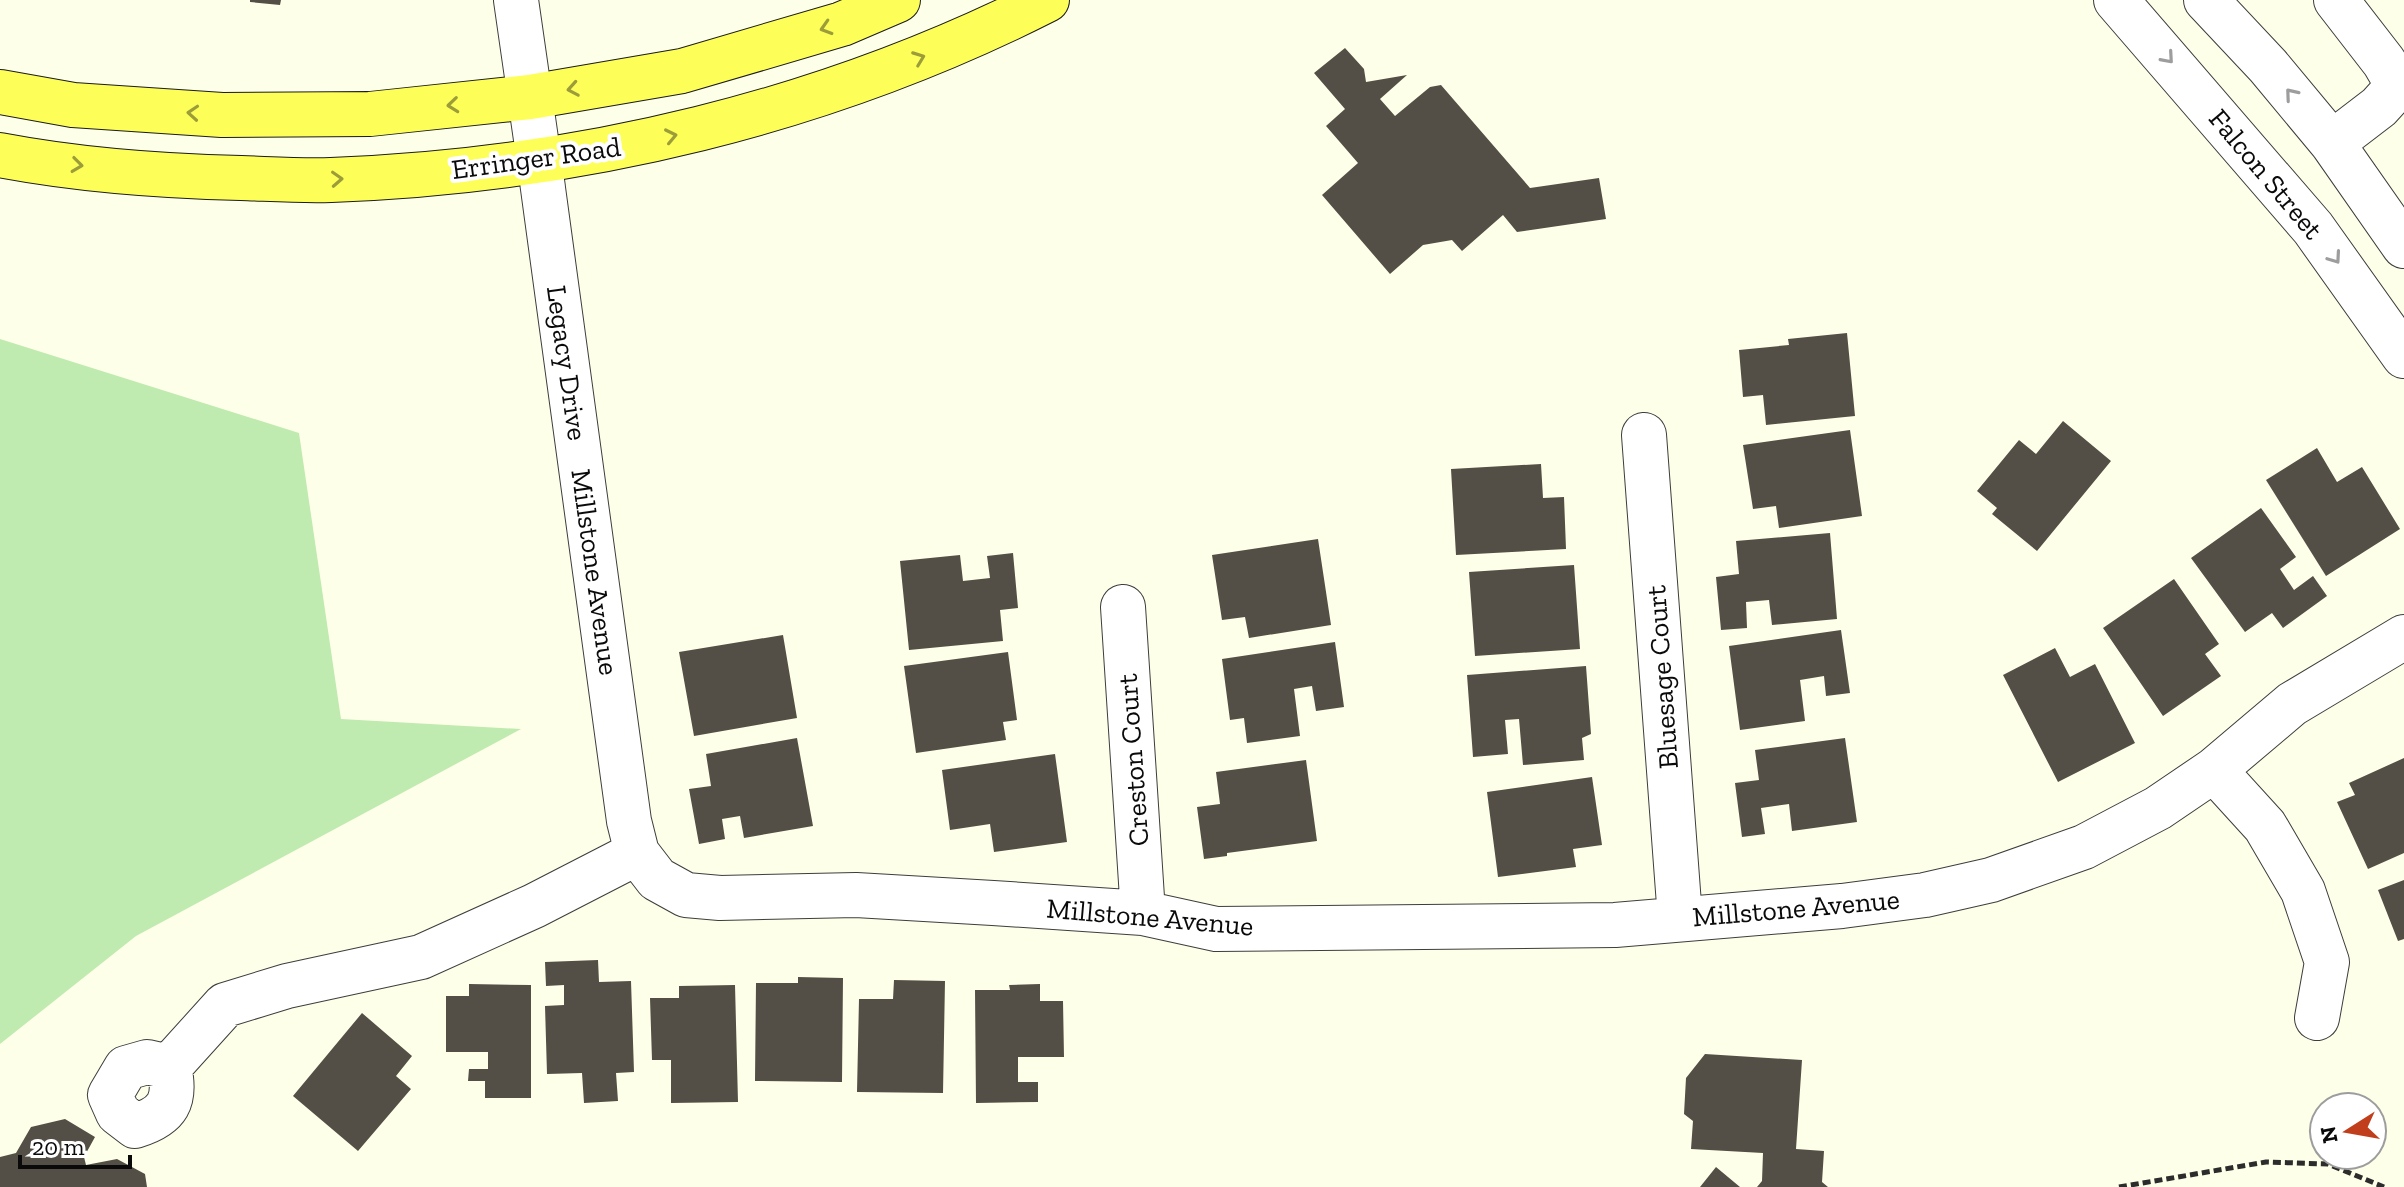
<svg xmlns="http://www.w3.org/2000/svg" width="2404" height="1187" font-family="'Zilla Slab',serif">
<rect width="100%" height="100%" fill="#feffe8"/>
<!-- green -->
<path fill="#c0ebb0" d="M0 339 299 433 341 719 521 729 136 936 0 1044Z"/>
<!-- building -->
<path fill="#534f46" d="M250 0H281L280 5 250 2Z
M1345 48 1364 69 1366 82 1407 75 1380 99 1395 116 1430 87 1441 85 1530 188 1599 178 1606 219 1517 232 1503 215 1462 251 1452 240 1423 245 1390 274 1322 195 1358 163 1326 126 1345 109 1314 73Z
M1847 333 1855 416 1766 425 1763 395 1743 397 1739 350 1789 345 1788 339Z
M2063 421 2111 461 2037 551 1992 514 1997 508 1977 491 2019 440 2036 454Z
M1850 430 1862 516 1779 528 1776 506 1753 509 1743 445Z
M2317 448 2337 482 2362 467 2400 529 2326 576 2266 480Z
M1541 464 1543 498 1564 497 1566 549 1456 555 1451 469Z
M2261 508 2296 557 2280 569 2294 590 2313 576 2327 596 2283 628 2272 613 2245 632 2191 558Z
M1830 533 1837 619 1772 625 1769 600 1746 602 1747 628 1721 630 1716 577 1739 574 1736 541Z
M1318 539 1331 625 1249 638 1245 617 1222 620 1212 555Z
M1013 553 1018 608 1000 610 1003 641 909 650 900 561 960 555 963 581 990 578 987 556Z
M1574 565 1580 649 1475 656 1469 572Z
M2174 579 2219 644 2205 654 2221 676 2163 716 2103 628Z
M1841 630 1850 693 1826 696 1824 676 1800 680 1805 721 1740 730 1729 646Z
M783 635 797 718 694 736 679 652Z
M1335 642 1344 707 1316 711 1312 686 1294 689 1300 736 1247 743 1244 718 1230 720 1222 659Z
M2055 648 2070 677 2095 664 2135 743 2058 782 2003 675Z
M1008 652 1017 720 1003 722 1006 740 916 753 904 666Z
M1586 666 1591 734 1582 738 1584 760 1523 765 1519 719 1505 720 1508 754 1473 757 1467 675Z
M797 738 813 826 744 838 740 816 722 819 725 839 699 844 689 789 711 786 706 754Z
M1845 738 1857 822 1792 831 1789 804 1761 808 1765 834 1742 837 1735 783 1759 780 1755 750Z
M1055 754 1067 842 994 852 990 824 950 830 942 770Z
M2404 758V853L2368 869 2337 802 2355 795 2349 783Z
M1306 760 1317 841 1227 853V856L1204 859 1197 807 1220 804 1216 772Z
M1592 777 1602 845 1573 849 1576 867 1498 877 1487 792Z
M2404 880V939L2398 941 2378 890Z
M598 960 599 982 631 981 634 1072 616 1073 618 1101 584 1103 582 1073 547 1074 545 1006 564 1005V985L546 986 545 962Z
M798 977 843 978 842 1082 755 1081 756 983H798Z
M894 980 945 981 943 1093 857 1092 859 999H893Z
M469 984 531 985V1098H485V1081H468L469 1069H488V1052H446V996H469Z
M1040 984V1001H1063L1064 1057H1018V1082H1038V1102L976 1103 975 990H1010L1009 985Z
M735 985 738 1102 671 1103V1060H652L650 998H679V986Z
M362 1013 412 1056 396 1076 411 1089 358 1151 293 1096Z
M1705 1054 1802 1060 1796 1149 1824 1151 1822 1182 1828 1187H1757L1762 1181 1763 1153 1691 1149 1693 1121 1684 1114 1686 1078Z
M65 1119 95 1137 84 1157 86 1165 117 1159 145 1174 147 1187H0V1157L16 1153 31 1127Z
M1716 1167 1740 1187H1700Z"/>
<g fill="none" stroke-linecap="round" stroke-linejoin="round">
<defs>
<path id="minor" d="M516 0 543 188
M2116 0 2313 228 2404 356
M2206 0 2268 66 2332 143 2404 246
M2332 143 2379 107 2398 86 2384 62 2336 0
M539 159 629 821 637 853 657 879 686 895 720 898 856 895 993 903 1143 913 1216 929 1615 925 1842 906 1925 895 1991 880 2084 847 2158 808 2214 770 2292 704 2404 637
M1644 435 1680 918
M1123 607 1143 913
M2214 770 2265 826 2303 891 2327 962 2317 1018
M169 1067C177 1101 168 1116 135 1126L118 1113 110 1095 126 1068 147 1062 169 1067 225 1005 287 986 421 957 534 906 637 853"/>
<path id="major" d="M0 92 73 105 222 115 370 114 530 97 682 71 842 24 898 0
M0 155C79 170 161 176 241 178 271 179 301 181 331 180 580 171 826 112 1047 0"/>
</defs>
<!-- minor casing -->
<use href="#minor" stroke="#3d3d3d" stroke-width="46"/>
<!-- major casing -->
<use href="#major" stroke="#1b1b1b" stroke-width="46"/>
<!-- path -->
<path stroke="#2c2c2c" stroke-width="5" stroke-dasharray="8 4" stroke-linecap="butt" d="M2119 1187 2266 1162 2328 1164 2384 1187"/>
<!-- minor -->
<use href="#minor" stroke="#fff" stroke-width="44"/>
<!-- major -->
<use href="#major" stroke="#fdff58" stroke-width="44"/>
</g>
<!-- one-way arrows -->
<defs><path id="oneway-chevron" d="M-2-3.5L2.5 0L-2 3.5" fill="none" stroke-width="1.6" stroke-linecap="round" stroke-linejoin="round" transform="scale(2)"/></defs>
<g stroke="#9c9d39">
<use href="#oneway-chevron" transform="translate(826 28) rotate(163)"/>
<use href="#oneway-chevron" transform="translate(919 58) rotate(-21)"/>
<use href="#oneway-chevron" transform="translate(573 89) rotate(170)"/>
<use href="#oneway-chevron" transform="translate(453 105) rotate(174)"/>
<use href="#oneway-chevron" transform="translate(193 113) rotate(-176)"/>
<use href="#oneway-chevron" transform="translate(671 136) rotate(-12)"/>
<use href="#oneway-chevron" transform="translate(77 165) rotate(7)"/>
<use href="#oneway-chevron" transform="translate(337 179) rotate(-3)"/>
</g>
<g stroke="#9d9d9d">
<use href="#oneway-chevron" transform="translate(2168 58) rotate(49)"/>
<use href="#oneway-chevron" transform="translate(2291 94) rotate(-130)"/>
<use href="#oneway-chevron" transform="translate(2335 258) rotate(55)"/>
</g>
<g text-anchor="middle" dominant-baseline="central" stroke-width="8" stroke-linejoin="round" paint-order="stroke">
<!-- street labels -->
<g font-size="28" fill="#0a0a0a" stroke="#fff">
<text transform="translate(536 158) rotate(-8)">Erringer Road</text>
<text transform="translate(2266 174) rotate(50)">Falcon Street</text>
<text transform="translate(567 363) rotate(82)">Legacy Drive</text>
<text transform="translate(595 572) rotate(82)">Millstone Avenue</text>
<text transform="translate(1662 677) rotate(-94)">Bluesage Court</text>
<text transform="translate(1133 760) rotate(-94)">Creston Court</text>
<text transform="translate(1796 908) rotate(-5)">Millstone Avenue</text>
<text transform="translate(1150 917) rotate(5)">Millstone Avenue</text>
</g>
</g>
<!-- north arrow -->
<g transform="translate(2348 1131) rotate(259)"><circle r="38" fill="#ffffff" stroke="#9d9d9d" stroke-width="2"/>
<path d="M0-6L14 30L0 20L-14 30Z" fill="#c13e1c"/>
<text y="-12" font-size="22" font-weight="bold" text-anchor="middle" fill="#0a0a0a">N</text>
</g>
<!-- scale -->
<path d="M20 1155v12h110v-12" fill="none" stroke="#0a0a0a" stroke-width="4"/>
<text x="32" y="1155" font-size="24" fill="#0a0a0a" stroke="#ffffff" stroke-width="6" paint-order="stroke">20 m</text>
</svg>
